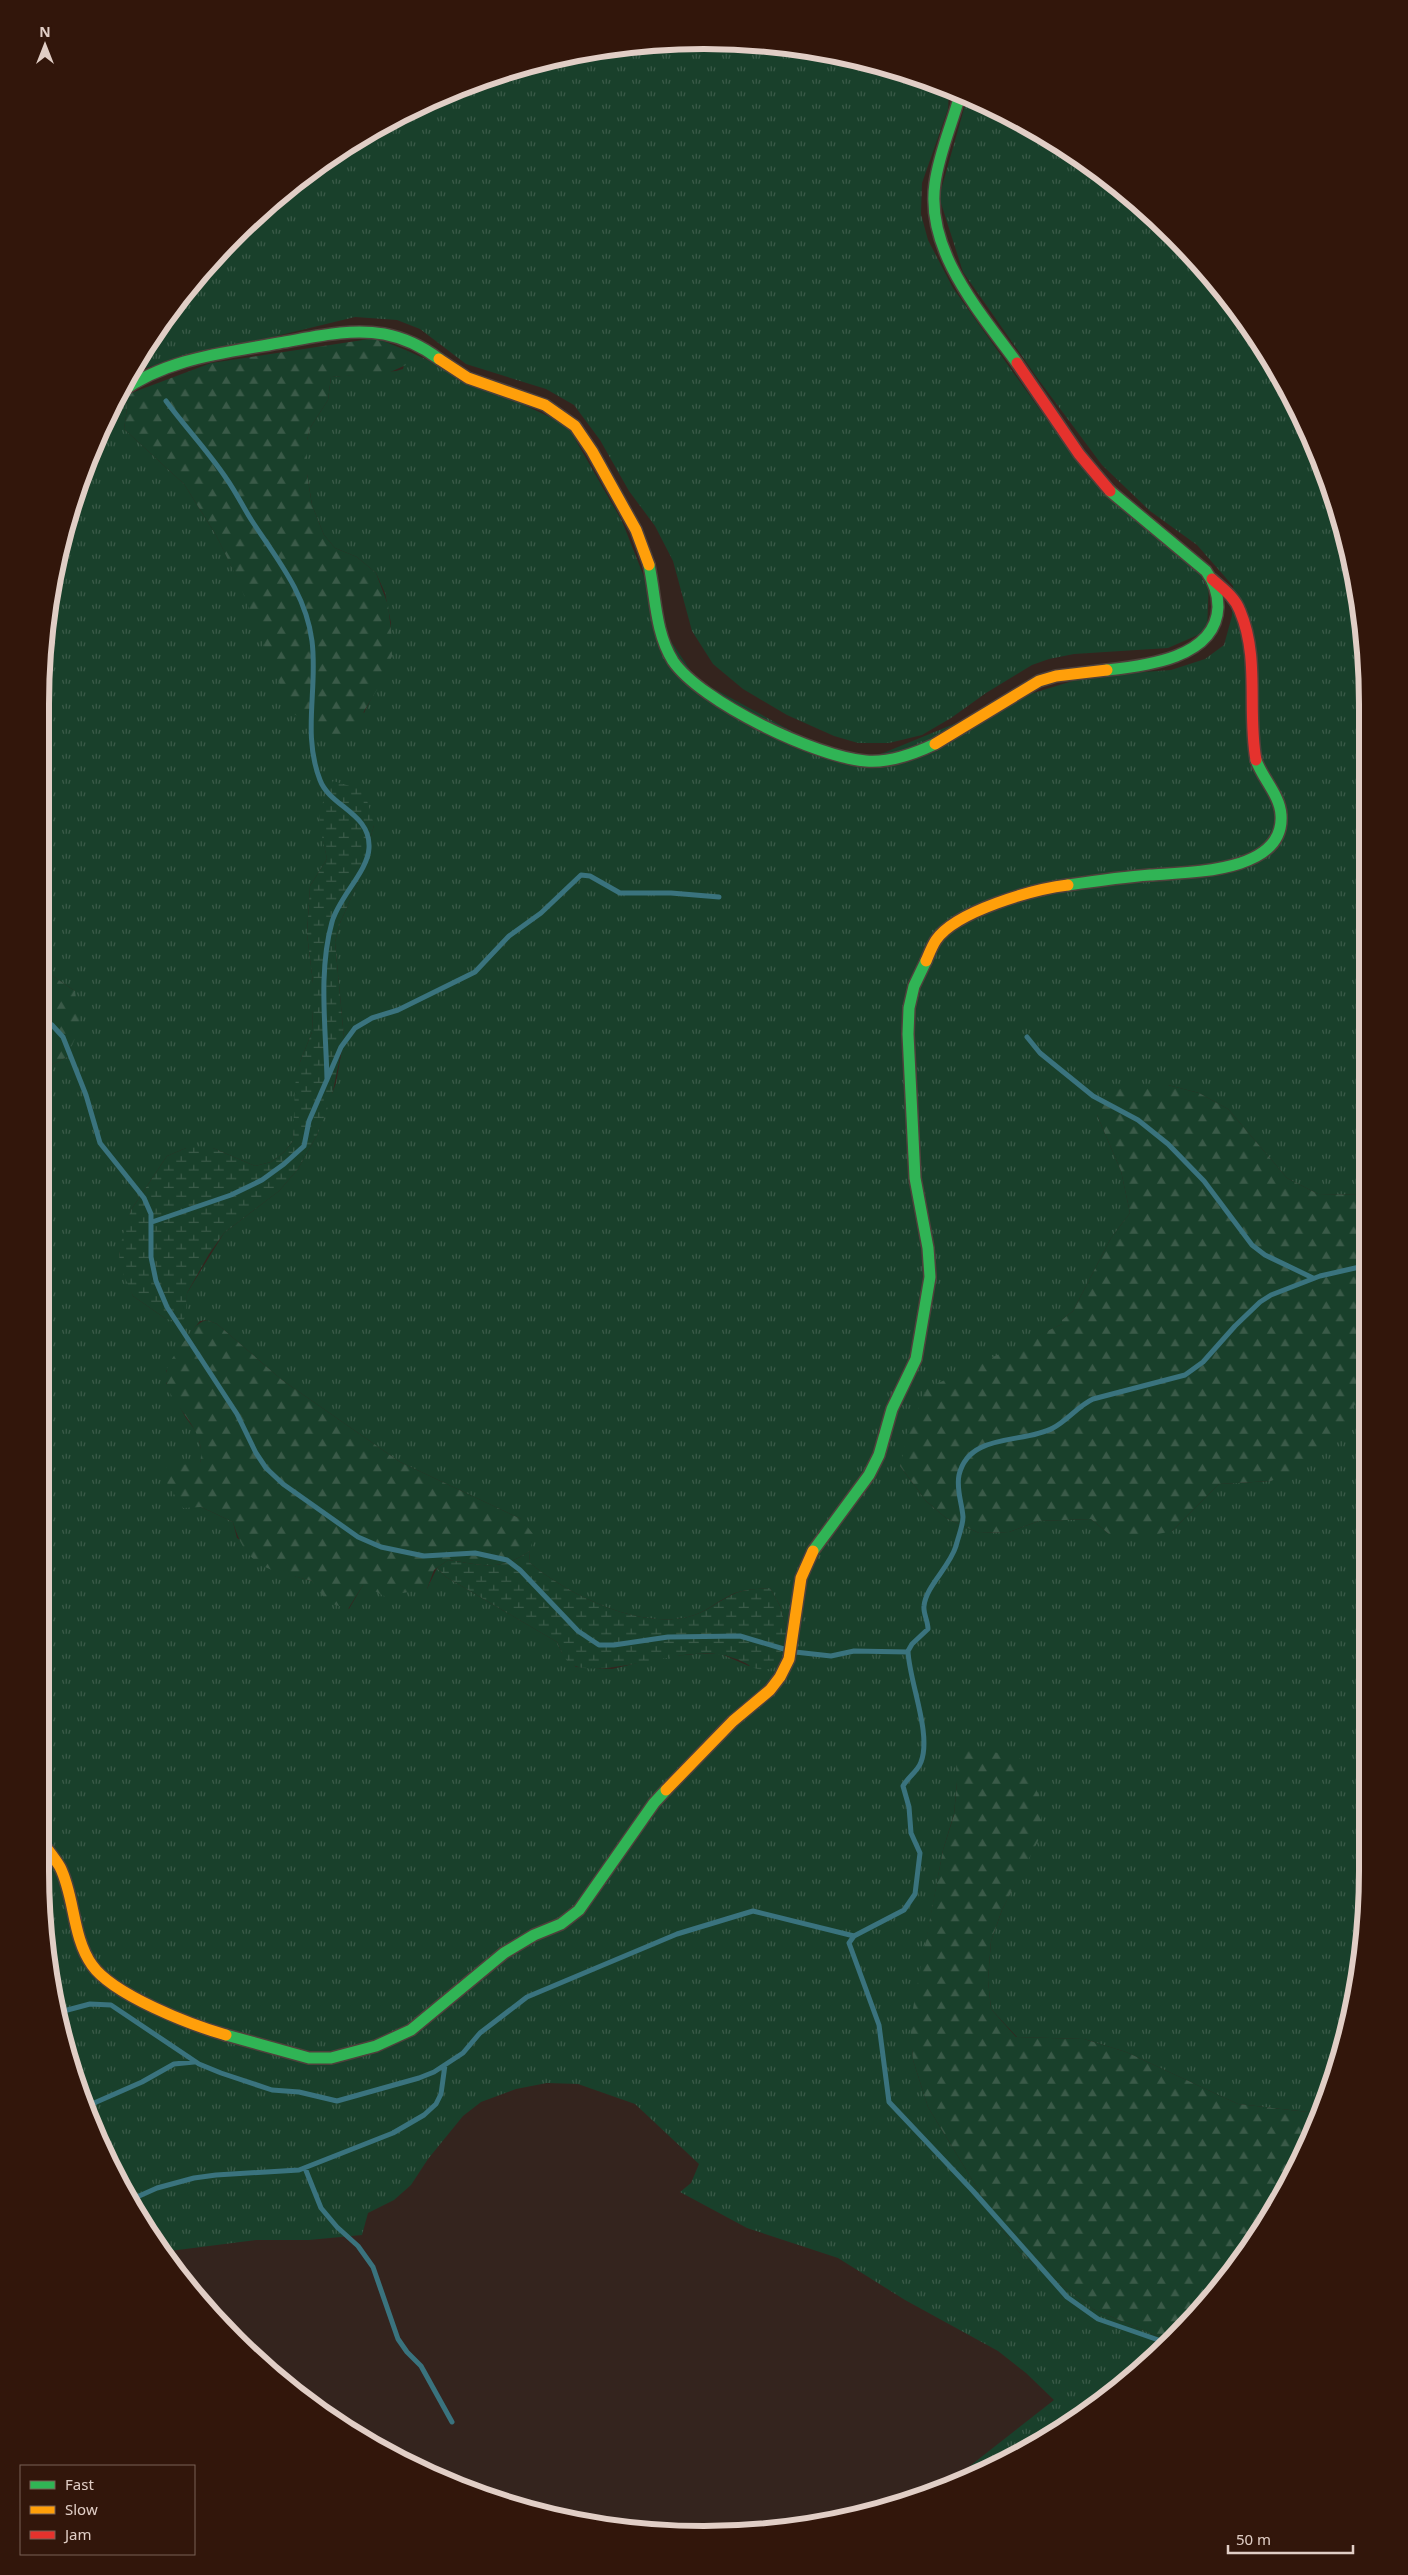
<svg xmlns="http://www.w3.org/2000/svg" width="1408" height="2575" font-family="'Noto Sans',sans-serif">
<defs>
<pattern id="grass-tufts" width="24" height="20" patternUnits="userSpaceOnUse" patternTransform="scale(1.25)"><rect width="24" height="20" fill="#19402b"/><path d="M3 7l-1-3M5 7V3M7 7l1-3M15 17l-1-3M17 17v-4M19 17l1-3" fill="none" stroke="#3a5a48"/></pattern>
<pattern id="forest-firs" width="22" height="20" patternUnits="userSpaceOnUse" patternTransform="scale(1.25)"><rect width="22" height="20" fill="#19402b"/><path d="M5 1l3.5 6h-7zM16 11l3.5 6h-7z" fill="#3a5a48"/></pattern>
<pattern id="wetland-marsh" width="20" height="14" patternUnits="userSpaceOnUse" patternTransform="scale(1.25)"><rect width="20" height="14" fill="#19402b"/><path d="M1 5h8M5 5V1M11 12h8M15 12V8" fill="none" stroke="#3a5a48"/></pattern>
</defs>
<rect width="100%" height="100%" fill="#34241e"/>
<!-- grass -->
<path fill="url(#grass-tufts)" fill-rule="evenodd" d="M660 41 790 46 917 75 949 90 948 109 922 183 921 214 928 240 953 288 1050 424 1209 578 1207 631 1168 648 1074 654 1049 659 1032 665 986 693 951 718 922 735 889 743H858L834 736 787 715 743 689 713 664 692 631 673 561 655 526 629 491 600 440 574 405 546 389 466 364 420 329 397 320 355 317 129 372 205 266 300 177 410 109 532 63Z
M967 98 1036 129 1142 205 1256 335 1333 490 1362 618 1364 1195 1318 1194 1287 1178 1228 1109 1199 1093 1168 1085 1097 1115 1121 1171 1130 1213 1111 1238 1073 1311 1062 1320V1324L996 1357 900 1466 926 1501 946 1518 979 1533 1009 1532 1039 1521 1091 1519 1109 1534 1172 1531 1219 1484 1271 1481 1358 1398 1365 1388 1367 1914 1345 2043 1317 2113 1238 2104 1126 2052 1084 2039 1017 2037 991 2009 988 1980 991 1941 1002 1910 1017 1880 957 1782 954 1814 943 1850 911 2024 913 2060 928 2107 1002 2229 1019 2252 1093 2309 1169 2341 1142 2370 1073 2423 958 2484 938 2491 1054 2400 1026 2373 998 2351 905 2300 838 2258 747 2228 680 2192 691 2183 699 2164 635 2104 578 2084 547 2083 516 2089 481 2102 463 2116 428 2159 411 2185 394 2200 368 2213 362 2235 309 2240H256L162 2252 129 2203 75 2085 53 2000 40 1871 41 1070 67 1057 75 991 41 968V661L63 532 117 401 126 395 127 409 124 429 184 484 216 535 237 577 364 713 385 671 391 623 385 593 376 573 357 557 335 548 324 535 312 505 307 474V440L310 428 328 400 331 377 396 371 403 369 408 351 567 425 622 521 667 635 696 679 854 765 1020 697 1089 676 1171 670 1205 659 1224 645 1232 616 1233 586 1197 545 1150 511 1102 465 1038 379 963 272 939 197ZM374 825 359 880 340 923 335 942 344 1038 336 1083 317 1135 298 1169 279 1191 224 1233 187 1293 186 1302 166 1319 133 1296 119 1255 131 1210 167 1156 186 1148H213L255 1166 271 1162 284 1152 293 1141 300 1062 312 1032 313 1010V983L307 934 310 886 327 859 323 839ZM207 1320 217 1324 282 1380 400 1462 521 1519 530 1551 529 1562C566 1594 638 1629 688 1617 706 1613 718 1600 735 1593 746 1589 759 1589 770 1588L780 1606 788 1634 749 1666 721 1654H695L662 1657 612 1669 576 1667 562 1653 557 1642 446 1577 437 1568 427 1589 363 1585 349 1609 312 1581 294 1576 237 1538 233 1522 201 1507 200 1463 202 1454 198 1434 186 1418 166 1383V1371L189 1335 200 1321Z
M525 2501 534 2510 713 2534C648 2534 568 2525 507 2504Z"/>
<!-- forest -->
<path fill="url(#forest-firs)" d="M376 338 408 351 406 365 388 373 331 377 328 400 310 428 307 440V474L312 505 324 535 335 548 357 557 376 573 388 605 392 639V656L379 686 354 728 342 735 330 736 291 712 237 578 216 535 184 484 124 429 127 409 126 395 211 363Z
M41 968 75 991 80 1027 67 1057 41 1070Z
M1122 1084 1168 1085 1199 1093 1228 1109 1287 1178 1318 1194 1364 1195 1365 1388 1333 1440 1305 1466 1271 1481 1219 1484 1172 1531 1136 1539 1109 1534 1091 1519 1039 1521 1009 1532 979 1533 946 1518 926 1501 900 1466 908 1433 926 1389 1062 1324V1320L1073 1311 1111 1238 1130 1213 1121 1171 1097 1115 1103 1097Z
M207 1320 217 1324 282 1380 400 1462 521 1519 534 1535 530 1551C498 1572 484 1565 448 1560L434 1570 427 1589 384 1596 363 1585 348 1609 327 1602 312 1581C269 1569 247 1570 233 1522L201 1507 183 1508 165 1480 167 1466 200 1463C209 1424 161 1402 166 1373 167 1363 178 1351 183 1343 190 1334 196 1322 207 1320Z
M971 1746 1025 1760 1043 1807 1038 1841 1002 1910 991 1941 988 1980 991 2009 1016 2037 1084 2039 1126 2052 1238 2104 1317 2113 1279 2203 1231 2275 1169 2341 1093 2309 1019 2252 1002 2229 928 2107 913 2060 910 2024 943 1850 954 1815 957 1782 955 1747Z"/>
<!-- wetland -->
<path fill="url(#wetland-marsh)" d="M333 781 364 790 374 825 359 880 340 923 335 942 344 1038 331 1100 317 1135 298 1169 279 1191 224 1233 209 1254 187 1293 186 1316 182 1322 166 1319 133 1296 121 1269 119 1255 123 1234 131 1210 167 1156 186 1148 201 1147 213 1148 255 1166 271 1162 284 1152 293 1141 295 1085 300 1062 312 1032 313 1010V983L307 934 310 886 327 859C319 818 313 819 333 781Z
M530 1551 529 1562C566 1594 638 1629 688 1617 706 1613 719 1600 736 1593 746 1589 759 1589 770 1588L780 1606 788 1634 775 1667C755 1675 751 1663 733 1658 721 1653 708 1653 695 1654 666 1655 593 1678 571 1664 563 1659 561 1650 557 1642L446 1577 437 1568 448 1560C484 1565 498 1572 530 1551Z"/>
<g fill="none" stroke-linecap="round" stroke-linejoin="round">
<!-- stream -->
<path stroke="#3a737e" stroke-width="5" d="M166 401C185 427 208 451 226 478 236 492 243 507 252 521 277 559 306 594 312 641 318 688 302 734 320 780 330 807 371 813 369 848 368 871 339 897 332 922 318 972 326 1028 327 1080
M41 1019 52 1025 63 1037 86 1095 100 1143 144 1198 151 1214V1257L156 1281 167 1307 237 1414 256 1453 266 1468 283 1484 358 1537 381 1547 424 1556 475 1553 507 1560 520 1570 578 1631 599 1645H614L668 1637 740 1636 784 1649
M1027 1037 1040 1053 1093 1096 1138 1120 1168 1144 1204 1181 1252 1245 1265 1255 1313 1278
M152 1222 231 1195 262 1180 284 1164 304 1146 309 1121 341 1047 355 1028 372 1018 398 1010 475 972 509 936 541 913 581 875 590 876 620 893H671L719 897
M795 1652 831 1656 854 1651 908 1652
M854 1936 849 1943 879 2025 889 2102 973 2191 1067 2297 1098 2319 1167 2343
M56 2013 90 2004 111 2005 199 2064 221 2073 272 2090 299 2092 337 2101 419 2078 434 2072 463 2053 480 2033 527 1997 677 1934 753 1911 854 1936 904 1910 915 1894 920 1853 911 1833 909 1807 903 1786C908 1777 918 1771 921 1762 932 1734 909 1681 908 1651L912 1644 928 1629C928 1621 923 1613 924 1606 926 1586 949 1568 956 1546 958 1537 963 1526 963 1517 962 1503 956 1489 959 1475 969 1432 1024 1444 1053 1428 1068 1420 1078 1406 1093 1399L1185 1375 1203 1362 1235 1326 1260 1302 1271 1295 1320 1276 1364 1266
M85 2107 142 2082 174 2064 194 2062
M305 2168 321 2208 337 2227 358 2246 373 2267 398 2339 407 2352 421 2366 452 2422
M128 2201 157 2188 194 2178 216 2175 299 2170 393 2133 424 2115 436 2104 441 2094 445 2065"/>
<defs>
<path id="fast" d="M960 95C952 124 939 153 935 183 925 251 980 312 1017 363
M121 392C167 358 225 353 279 343 314 337 349 328 384 334 405 338 423 347 439 359
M649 565C656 598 655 632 673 661 701 702 816 757 866 761 889 763 914 754 935 744
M1107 670C1145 666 1216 658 1218 607 1218 593 1214 582 1206 571L1110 491
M1068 885C1095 881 1123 877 1150 875 1189 872 1285 873 1281 815 1280 795 1262 778 1256 760
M813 1551 869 1475 879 1455 892 1409 916 1359 930 1277 928 1248 915 1178 908 1034 909 1008 914 986 926 961
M226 2035 309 2058H331L376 2046 411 2030 504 1953 534 1935 561 1924 579 1910 654 1803 666 1790"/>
<path id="slow" d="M439 359 468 378 545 405 575 426 592 451 636 530 649 565
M935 744 1039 681 1056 676 1107 670
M926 961C929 954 932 946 936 940 956 911 1034 889 1068 885
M666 1790 733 1721 770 1690 780 1677 789 1659 801 1578 813 1551
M40 1839C46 1848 54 1857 60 1867 75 1897 72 1937 92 1965 113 1995 191 2025 226 2035"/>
<path id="jam" d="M1017 363 1079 454 1110 491
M1212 579C1222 588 1235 597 1240 611 1260 658 1247 711 1256 760"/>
</defs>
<!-- fast casing -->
<use href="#fast" stroke="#4e403b" stroke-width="14"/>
<!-- slow casing -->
<use href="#slow" stroke="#4e403b" stroke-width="14"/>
<!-- jam casing -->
<use href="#jam" stroke="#4e403b" stroke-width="14"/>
<!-- fast -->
<use href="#fast" stroke="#30b455" stroke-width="11"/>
<!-- slow -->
<use href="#slow" stroke="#ff9f0a" stroke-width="11"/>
<!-- jam -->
<use href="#jam" stroke="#e5322d" stroke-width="11"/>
</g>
<!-- crop -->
<path d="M0 0H1408V2575H0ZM704 49H704A655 655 0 0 1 1359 704V1871A655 655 0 0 1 704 2526H704A655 655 0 0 1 49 1871V704A655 655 0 0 1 704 49Z" fill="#32160b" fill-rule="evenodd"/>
<path fill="none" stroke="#e1cec6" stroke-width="6" d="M704 49H704A655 655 0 0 1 1359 704V1871A655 655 0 0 1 704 2526H704A655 655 0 0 1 49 1871V704A655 655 0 0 1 704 49Z"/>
<!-- legend -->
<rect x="20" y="2465" width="175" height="90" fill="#32160b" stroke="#786056"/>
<rect x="30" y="2481" width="25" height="8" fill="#30b455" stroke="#786056"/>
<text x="65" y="2490" font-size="15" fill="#e1cec6">Fast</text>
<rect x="30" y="2506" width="25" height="8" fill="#ff9f0a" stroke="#786056"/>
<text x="65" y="2515" font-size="15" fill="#e1cec6">Slow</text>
<rect x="30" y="2531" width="25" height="8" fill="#e5322d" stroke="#786056"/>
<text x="65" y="2540" font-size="15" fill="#e1cec6">Jam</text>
<!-- north arrow -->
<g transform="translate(45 45)" stroke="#32160b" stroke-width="4" paint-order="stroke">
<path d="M0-4L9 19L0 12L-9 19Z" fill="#e1cec6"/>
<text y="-8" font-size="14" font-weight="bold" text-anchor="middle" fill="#e1cec6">N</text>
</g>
<!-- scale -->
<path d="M1228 2545v8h125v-8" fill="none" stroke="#e1cec6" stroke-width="2.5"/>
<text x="1236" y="2545" font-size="15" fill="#e1cec6" stroke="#32160b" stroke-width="4" paint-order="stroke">50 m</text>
</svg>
